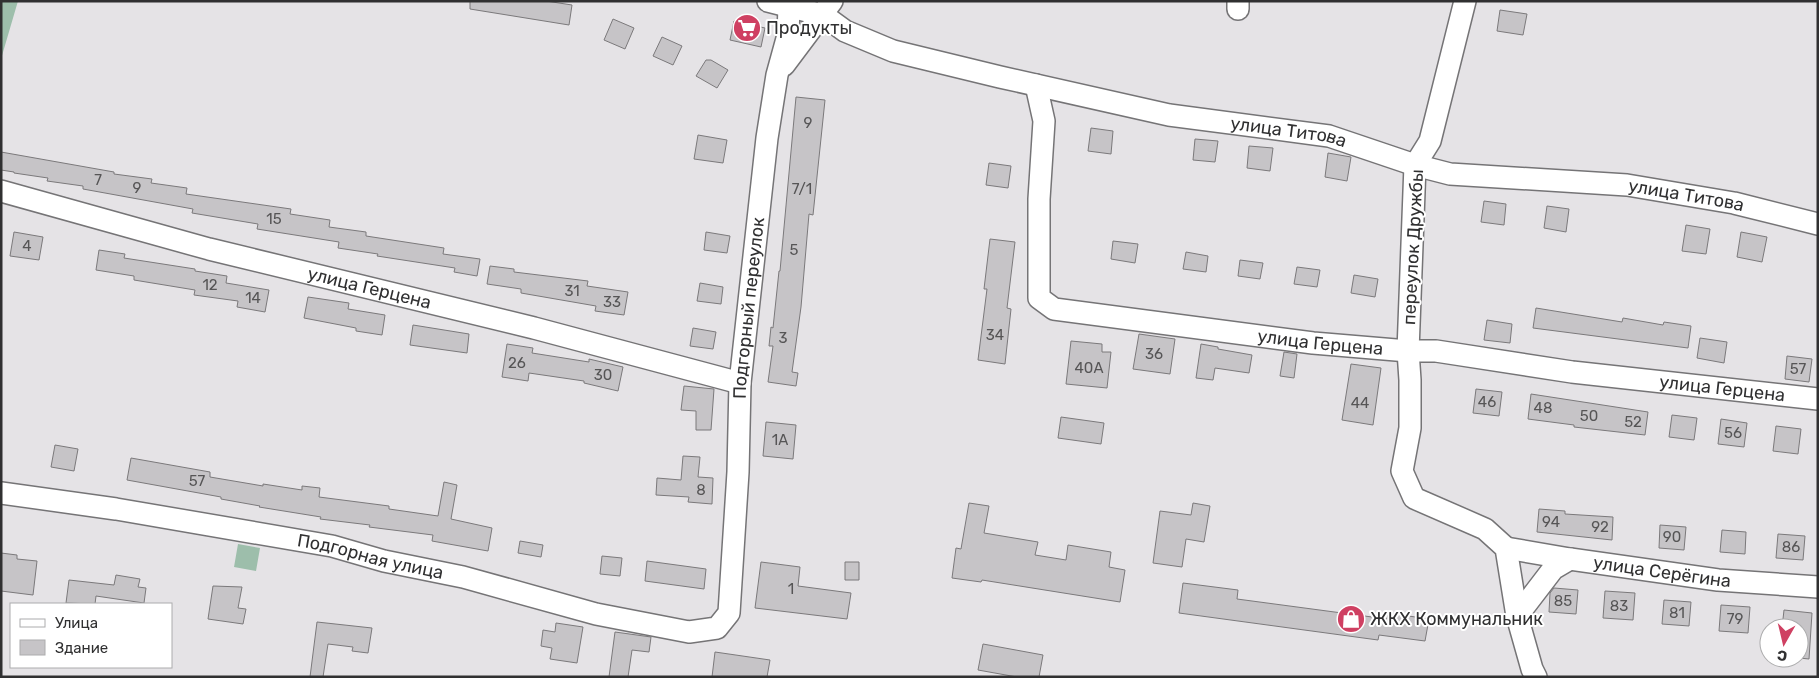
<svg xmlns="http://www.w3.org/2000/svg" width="1819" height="678" font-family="Rubik,sans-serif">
<rect width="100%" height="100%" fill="#e5e3e6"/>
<!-- green -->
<path fill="#9dbeab" d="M1 1H18L1 59Z
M238 544 260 548 256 571 234 567Z"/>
<!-- building -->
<path fill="#c6c4c7" stroke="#7b797b" d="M470 1H546L572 5 569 25 470 9Z
M1500 10 1527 14 1523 35 1497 31Z
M613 19 634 28 625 49 604 40Z
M734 21 765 28 761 47 730 40Z
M662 37 682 46 673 65 653 56Z
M706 60H711L728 70 717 88 696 76Z
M796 97 825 100 813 215 809 214 801 307 792 372 798 373 796 386 768 382 773 346H769L771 327 773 328 779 271H780Z
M1091 128 1113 131 1111 154 1088 151Z
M698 135 727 140 723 163 694 159Z
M1195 139 1218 141 1215 162 1193 160Z
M1249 146 1273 148 1270 171 1247 168Z
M1 152 114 172V174L152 179 151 183 187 188 186 194 291 209 290 214 330 220 329 227 366 232V236L444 248 443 254 480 259 477 276 454 272 455 268 377 256 378 254 338 248 339 242 257 229 258 224 192 213 193 209 83 189V186L47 181 48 178 14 173V172L1 170Z
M1328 153 1351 157 1347 181 1325 177Z
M989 163 1011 166 1008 188 986 185Z
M1484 201 1506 204 1504 225 1481 222Z
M1547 206 1569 209 1566 232 1544 228Z
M1686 225 1710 229 1706 254 1682 251Z
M14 232 43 237 39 260 10 256Z
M706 232 730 236 727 253 704 250Z
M1741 232 1767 237 1762 262 1737 257Z
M990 239 1015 242 1007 308 1011 309 1005 364 978 360 987 289H984Z
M1113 241 1138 244 1135 263 1111 259Z
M99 250 125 254 124 258 195 269V271L227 276 226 283 269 290 265 312 237 307 238 301 194 295 195 290 134 280V276L96 270Z
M1186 252 1208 256 1206 272 1183 269Z
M1240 260 1263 263 1260 279 1238 276Z
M490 266 514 269V272L588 281 587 286 628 292 624 315 595 311 596 306 521 293V289L487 284Z
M1297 267 1320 270 1317 287 1294 284Z
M1354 275 1378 279 1375 297 1351 293Z
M700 283 723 287 721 304 697 301Z
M308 297 349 303 348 309 385 315 382 335 356 331V328L304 318Z
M1536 308 1622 322 1623 318 1663 325 1664 322 1691 326 1688 348 1533 328Z
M1487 320 1512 324 1510 343 1484 340Z
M413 325 469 334 467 353 410 345Z
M693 328 716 332 713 349 690 346Z
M1139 334 1175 339 1170 374 1133 369Z
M1700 338 1727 342 1724 363 1697 358Z
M1071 341 1102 344V352H1111L1107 388 1066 384Z
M507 344 533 348 532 353 589 362V359L623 367 618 391 584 383V381L529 373 528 381 502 377Z
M1201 344 1218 347V349L1252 355 1249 373 1215 368 1213 380 1196 378Z
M1284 352 1297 354 1294 378 1280 376Z
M1787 356 1812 359 1809 382 1785 379Z
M1351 364 1381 368 1373 425 1342 420Z
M684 386 714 389 711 430H696V411L681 410Z
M1476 389 1502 392 1499 416 1473 413Z
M1531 394 1648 412 1645 435 1574 427V425L1528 419Z
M1672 415 1697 418 1694 440 1669 437Z
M1061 417 1104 423 1101 444 1058 438Z
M1721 419 1747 423 1744 447 1718 444Z
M766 422 796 425 793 459 763 456Z
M1776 426 1801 429 1798 454 1773 451Z
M55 445 78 449 74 471 51 467Z
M683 456 700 457 698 477 713 478 712 504 688 502 689 497 656 495 657 478 681 480Z
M131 458 210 472V477L263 486V484L302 490V486L320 488 319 497 389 506V509L438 516 444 482 457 485 451 519 492 528 488 551 432 541 433 535 369 527 370 525 320 519 321 517 259 507 260 506 221 499V497L127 480Z
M969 503 989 506 984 533 1038 542 1035 555 1066 560 1068 545 1111 552 1109 567 1125 570 1120 602 982 580 981 582 952 578 956 548 961 549Z
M1193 503 1210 506 1204 542 1186 539 1182 567 1153 563 1160 511 1191 515Z
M1539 509 1565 511V514L1613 517 1612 540 1537 532Z
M1660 525 1686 527 1684 550 1659 548Z
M1722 530 1746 532 1745 554 1720 552Z
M1778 534 1805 536 1803 560 1776 558Z
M520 541 543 545 541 557 518 553Z
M1 553 17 555V559L37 561 33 595 1 591Z
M602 556 622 558 620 576 600 574Z
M647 561 706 569 704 589 645 581Z
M761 562 800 567 798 586 851 593 847 619 755 608Z
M845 562H859V580H845Z
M116 575 140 579 138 587 146 588 144 603 96 596 95 604 66 603 69 580 114 585Z
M1183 583 1238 590 1237 599 1387 619 1388 613 1429 619 1425 641 1379 635 1378 640 1179 613Z
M213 586 242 587 238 608 246 609 243 624 208 619Z
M1554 588 1578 590 1576 614 1549 612 1550 593Z
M1605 591 1635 593 1633 620 1603 618Z
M1664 600 1691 602 1689 626 1662 624Z
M1721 605 1750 607 1748 633 1719 631Z
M1784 610 1812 613 1809 659 1799 658V628H1782Z
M317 622 372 628 368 653 352 651 353 647 328 644 323 677H310Z
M556 623 583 627 577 663 550 659 552 648 541 646 543 630 555 632Z
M615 632 651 637 649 652 632 650 628 677H609Z
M983 644 1043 655 1039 677H1017L978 670Z
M715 652 770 660 767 677H712Z"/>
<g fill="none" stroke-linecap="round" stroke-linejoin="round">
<defs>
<g id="minor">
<path id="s1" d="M768 1 823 15 845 31 893 51 1000 77 1169 115 1329 136 1415 165 1450 174 1627 185 1734 203 1818 224"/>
<path d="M1465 1 1430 141 1415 165 1408 351 1410 380V428L1402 471 1414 498 1485 529 1506 548 1517 616 1532 669 1536 677"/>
<path d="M1238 9V1"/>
<path d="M784 65 832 1"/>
<path id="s2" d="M1036 85 1044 121 1039 199V298L1054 309 1313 343 1408 351H1436L1572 372 1818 399"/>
<path id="s3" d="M1 191 209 249 534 328 740 383"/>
<path id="s4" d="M1 493 116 509 332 546 384 561 463 577 596 614 689 632 717 628 729 613 738 472 740 383 767 138 777 75 788 35 789 6"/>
<path id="s5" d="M1506 548 1570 559 1718 580 1818 587"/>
<path d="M1517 616 1553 569 1570 559"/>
</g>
</defs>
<!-- minor casing -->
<use href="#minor" stroke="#757476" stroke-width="24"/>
<!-- minor -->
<use href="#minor" stroke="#fff" stroke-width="21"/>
</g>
<!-- icons -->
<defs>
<symbol id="supermarket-disc" viewBox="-11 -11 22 22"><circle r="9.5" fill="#cf4062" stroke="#fff"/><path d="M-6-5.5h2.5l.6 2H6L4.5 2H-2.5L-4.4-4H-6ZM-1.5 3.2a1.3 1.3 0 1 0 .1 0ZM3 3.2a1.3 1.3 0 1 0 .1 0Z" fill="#fff"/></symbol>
<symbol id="shop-disc" viewBox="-11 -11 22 22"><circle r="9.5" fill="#cf4062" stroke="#fff"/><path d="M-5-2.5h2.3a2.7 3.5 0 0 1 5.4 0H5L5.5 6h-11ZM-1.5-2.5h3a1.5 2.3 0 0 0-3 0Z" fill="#fff"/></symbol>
</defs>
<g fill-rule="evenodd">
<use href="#supermarket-disc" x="731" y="12" width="32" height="32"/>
<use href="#shop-disc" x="1335" y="603" width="32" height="32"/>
</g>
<g text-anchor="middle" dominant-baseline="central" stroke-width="4" stroke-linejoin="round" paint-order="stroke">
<!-- number labels -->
<g font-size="15" fill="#565556">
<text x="808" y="123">9</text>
<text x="98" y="180">7</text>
<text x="137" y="188">9</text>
<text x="802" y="189">7/1</text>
<text x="274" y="219">15</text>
<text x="27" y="246">4</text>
<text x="794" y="250">5</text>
<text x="210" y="285">12</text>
<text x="572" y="291">31</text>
<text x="253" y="298">14</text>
<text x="612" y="302">33</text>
<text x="995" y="335">34</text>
<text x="783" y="338">3</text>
<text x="1154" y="354">36</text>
<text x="517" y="363">26</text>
<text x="1089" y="368">40А</text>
<text x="1798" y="369">57</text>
<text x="603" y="375">30</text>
<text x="1487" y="402">46</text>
<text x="1360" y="403">44</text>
<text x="1543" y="408">48</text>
<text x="1589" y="416">50</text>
<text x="1633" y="422">52</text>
<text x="1733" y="433">56</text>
<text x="780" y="440">1А</text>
<text x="197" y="481">57</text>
<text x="701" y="490">8</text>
<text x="1551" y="522">94</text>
<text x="1600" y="527">92</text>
<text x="1672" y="537">90</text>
<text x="1791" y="547">86</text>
<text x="791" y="589">1</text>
<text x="1563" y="601">85</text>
<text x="1619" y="606">83</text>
<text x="1677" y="613">81</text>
<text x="1735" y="619">79</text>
</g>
<!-- poi labels -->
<g font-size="18" fill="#303031" stroke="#fff" text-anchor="start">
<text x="766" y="28">Продукты</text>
<text x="1370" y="619">ЖКХ Коммунальник</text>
</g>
<!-- street labels -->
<g font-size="18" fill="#303031" stroke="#fff">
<text stroke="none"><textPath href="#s1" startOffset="540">улица Титова</textPath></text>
<text stroke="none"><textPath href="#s1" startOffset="945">улица Титова</textPath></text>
<text transform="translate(1413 247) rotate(-87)">переулок Дружбы</text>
<text stroke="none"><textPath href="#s3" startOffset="381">улица Герцена</textPath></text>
<text stroke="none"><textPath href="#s4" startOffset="1056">Подгорный переулок</textPath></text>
<text stroke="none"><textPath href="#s2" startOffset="501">улица Герцена</textPath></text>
<text stroke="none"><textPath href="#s2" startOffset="906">улица Герцена</textPath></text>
<text stroke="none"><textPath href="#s4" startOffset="375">Подгорная улица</textPath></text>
<text stroke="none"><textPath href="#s5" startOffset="158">улица Серёгина</textPath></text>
</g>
</g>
<!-- border -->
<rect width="1819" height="678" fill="none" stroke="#303031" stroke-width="5"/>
<!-- legend -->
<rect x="10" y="603" width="162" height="65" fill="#ffffff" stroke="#acacad"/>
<rect x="20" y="619" width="25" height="8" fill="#ffffff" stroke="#acacad"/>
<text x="55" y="628" font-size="15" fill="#303031">Улица</text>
<rect x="20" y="640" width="25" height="15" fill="#c6c4c7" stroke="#acacad"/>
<text x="55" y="653" font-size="15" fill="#303031">Здание</text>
<!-- north arrow -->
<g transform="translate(1784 643) rotate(188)"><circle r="24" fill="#ffffff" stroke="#acacad"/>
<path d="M0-4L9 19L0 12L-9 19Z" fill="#cf4062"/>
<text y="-8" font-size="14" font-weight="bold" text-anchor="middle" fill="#303031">С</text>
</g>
</svg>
